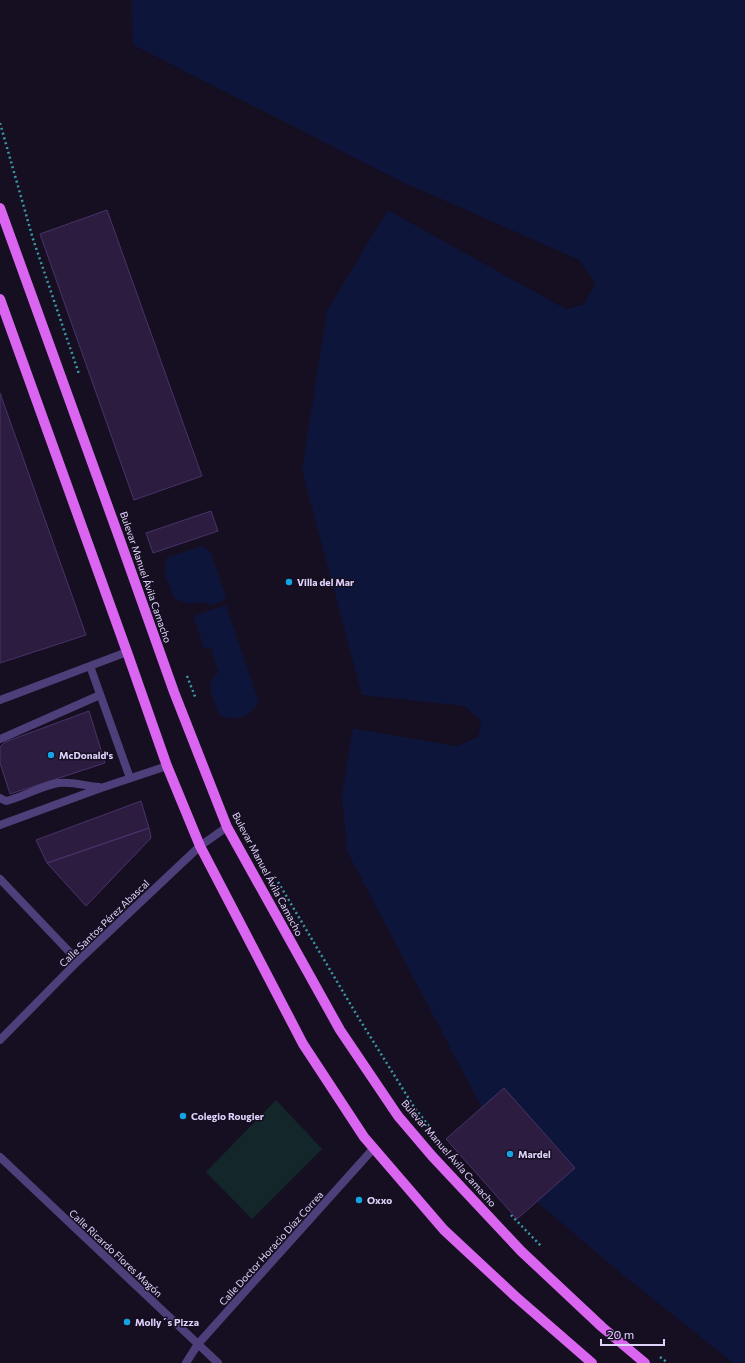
<svg xmlns="http://www.w3.org/2000/svg" width="745" height="1363" font-family="Commissioner,sans-serif">
<rect width="100%" height="100%" fill="#160f21"/>
<!-- green -->
<path fill="#13262a" d="M276 1100 322 1149 252 1219 206 1172Z"/>
<!-- water -->
<path fill="#0e153b" d="M132 0H745V1363H733L618 1271 537 1202 575 1168 504 1088 482 1108 347 851 342 796 353 728 456 746 478 737 481 721 464 706 362 695 302 470 327 311 388 210 566 309 584 304 595 283 579 260 402 182 133 45Z
M203 546 210 551 226 597 221 602 213 605 202 602 190 604 175 599 165 575 166 558Z
M226 605 259 703C245 719 239 721 219 715L211 692V681L218 672 211 647 204 649 194 616Z"/>
<!-- pier -->
<path fill="#160f21" d="M131 44 402 182 579 260 595 283 584 304 566 309 386 209 389 208 566 307 583 303 592 284 578 262 402 184 132 47Z
M359 695 464 706 481 721 478 737 456 746 351 728 353 726 455 744 476 736 479 722 464 708 361 697Z
M537 1202 618 1271 733 1363H730L617 1273 535 1203Z"/>
<!-- building -->
<path fill="#2c1d40" stroke="#49326a" d="M107 210 202 476 134 500 40 234Z
M0 393 86 635 0 663Z
M211 511 218 531 153 553 146 533Z
M89 711 105 763 10 794 0 763V747L5 742Z
M141 801 149 828 47 863 36 840Z
M149 828 151 838 86 906 47 863Z
M504 1088 575 1168 517 1219 446 1139Z"/>
<g fill="none" stroke-linecap="round" stroke-linejoin="round">
<!-- path -->
<path stroke="#3a97a8" stroke-width="2.5" stroke-dasharray="2 3" stroke-linecap="butt" d="M0 123 33 239 79 374
M187 676 196 699
M278 882 355 1012 414 1107 429 1126
M511 1215 541 1246
M660 1357 668 1363"/>
<!-- lane -->
<path stroke="#4e3f7b" stroke-width="8" d="M90 666 130 778
M0 700 127 652
M0 739 100 695
M0 798 6 801C23 797 41 786 58 783 72 781 85 786 99 787
M0 825 101 788 167 766
M0 879 78 961"/>
<!-- street -->
<path stroke="#4e3f7b" stroke-width="8" d="M0 1040 78 961 200 846 227 827
M0 1157 218 1363
M186 1363 198 1344 373 1149"/>
<!-- primary -->
<path stroke="#da65f0" stroke-width="10" d="M0 208 120 540 174 692 227 827 340 1030 398 1116 432 1156 521 1251 602 1327 645 1363
M0 299 127 652 167 766 200 846 303 1044 364 1137 444 1230 516 1297 592 1363"/>
</g>
<!-- markers -->
<g fill="#16a3e4" stroke="#160f21" stroke-width="1.5">
<circle cx="289" cy="582" r="4"/>
<circle cx="51" cy="755" r="4"/>
<circle cx="183" cy="1116" r="4"/>
<circle cx="510" cy="1154" r="4"/>
<circle cx="359" cy="1200" r="4"/>
<circle cx="127" cy="1322" r="4"/>
</g>
<g text-anchor="middle" dominant-baseline="central" stroke-width="3" stroke-linejoin="round" paint-order="stroke">
<!-- street labels -->
<g font-size="10" fill="#e0d3fb" stroke="#160f21">
<text transform="translate(146 577) rotate(71)">Bulevar Manuel Ávila Camacho</text>
<text transform="translate(268 874) rotate(62)">Bulevar Manuel Ávila Camacho</text>
<text transform="translate(104 923) rotate(-44)">Calle Santos Pérez Abascal</text>
<text transform="translate(449 1153) rotate(49)">Bulevar Manuel Ávila Camacho</text>
<text transform="translate(271 1248) rotate(-48)">Calle Doctor Horacio Díaz Correa</text>
<text transform="translate(116 1253) rotate(43)">Calle Ricardo Flores Magón</text>
</g>
<!-- poi labels -->
<g font-size="10" font-weight="bold" fill="#e0d3fb" stroke="#160f21" text-anchor="start">
<text x="297" y="582">Villa del Mar</text>
<text x="59" y="755">McDonald's</text>
<text x="191" y="1116">Colegio Rougier</text>
<text x="518" y="1154">Mardel</text>
<text x="367" y="1200">Oxxo</text>
<text x="135" y="1322">Molly´s Pizza</text>
</g>
</g>
<!-- scale -->
<path d="M601 1339v6h63v-6" fill="none" stroke="#e0d3fb" stroke-width="2"/>
<text x="607" y="1339" font-size="12" fill="#e0d3fb" stroke="#160f21" stroke-width="3" paint-order="stroke">20 m</text>
</svg>
